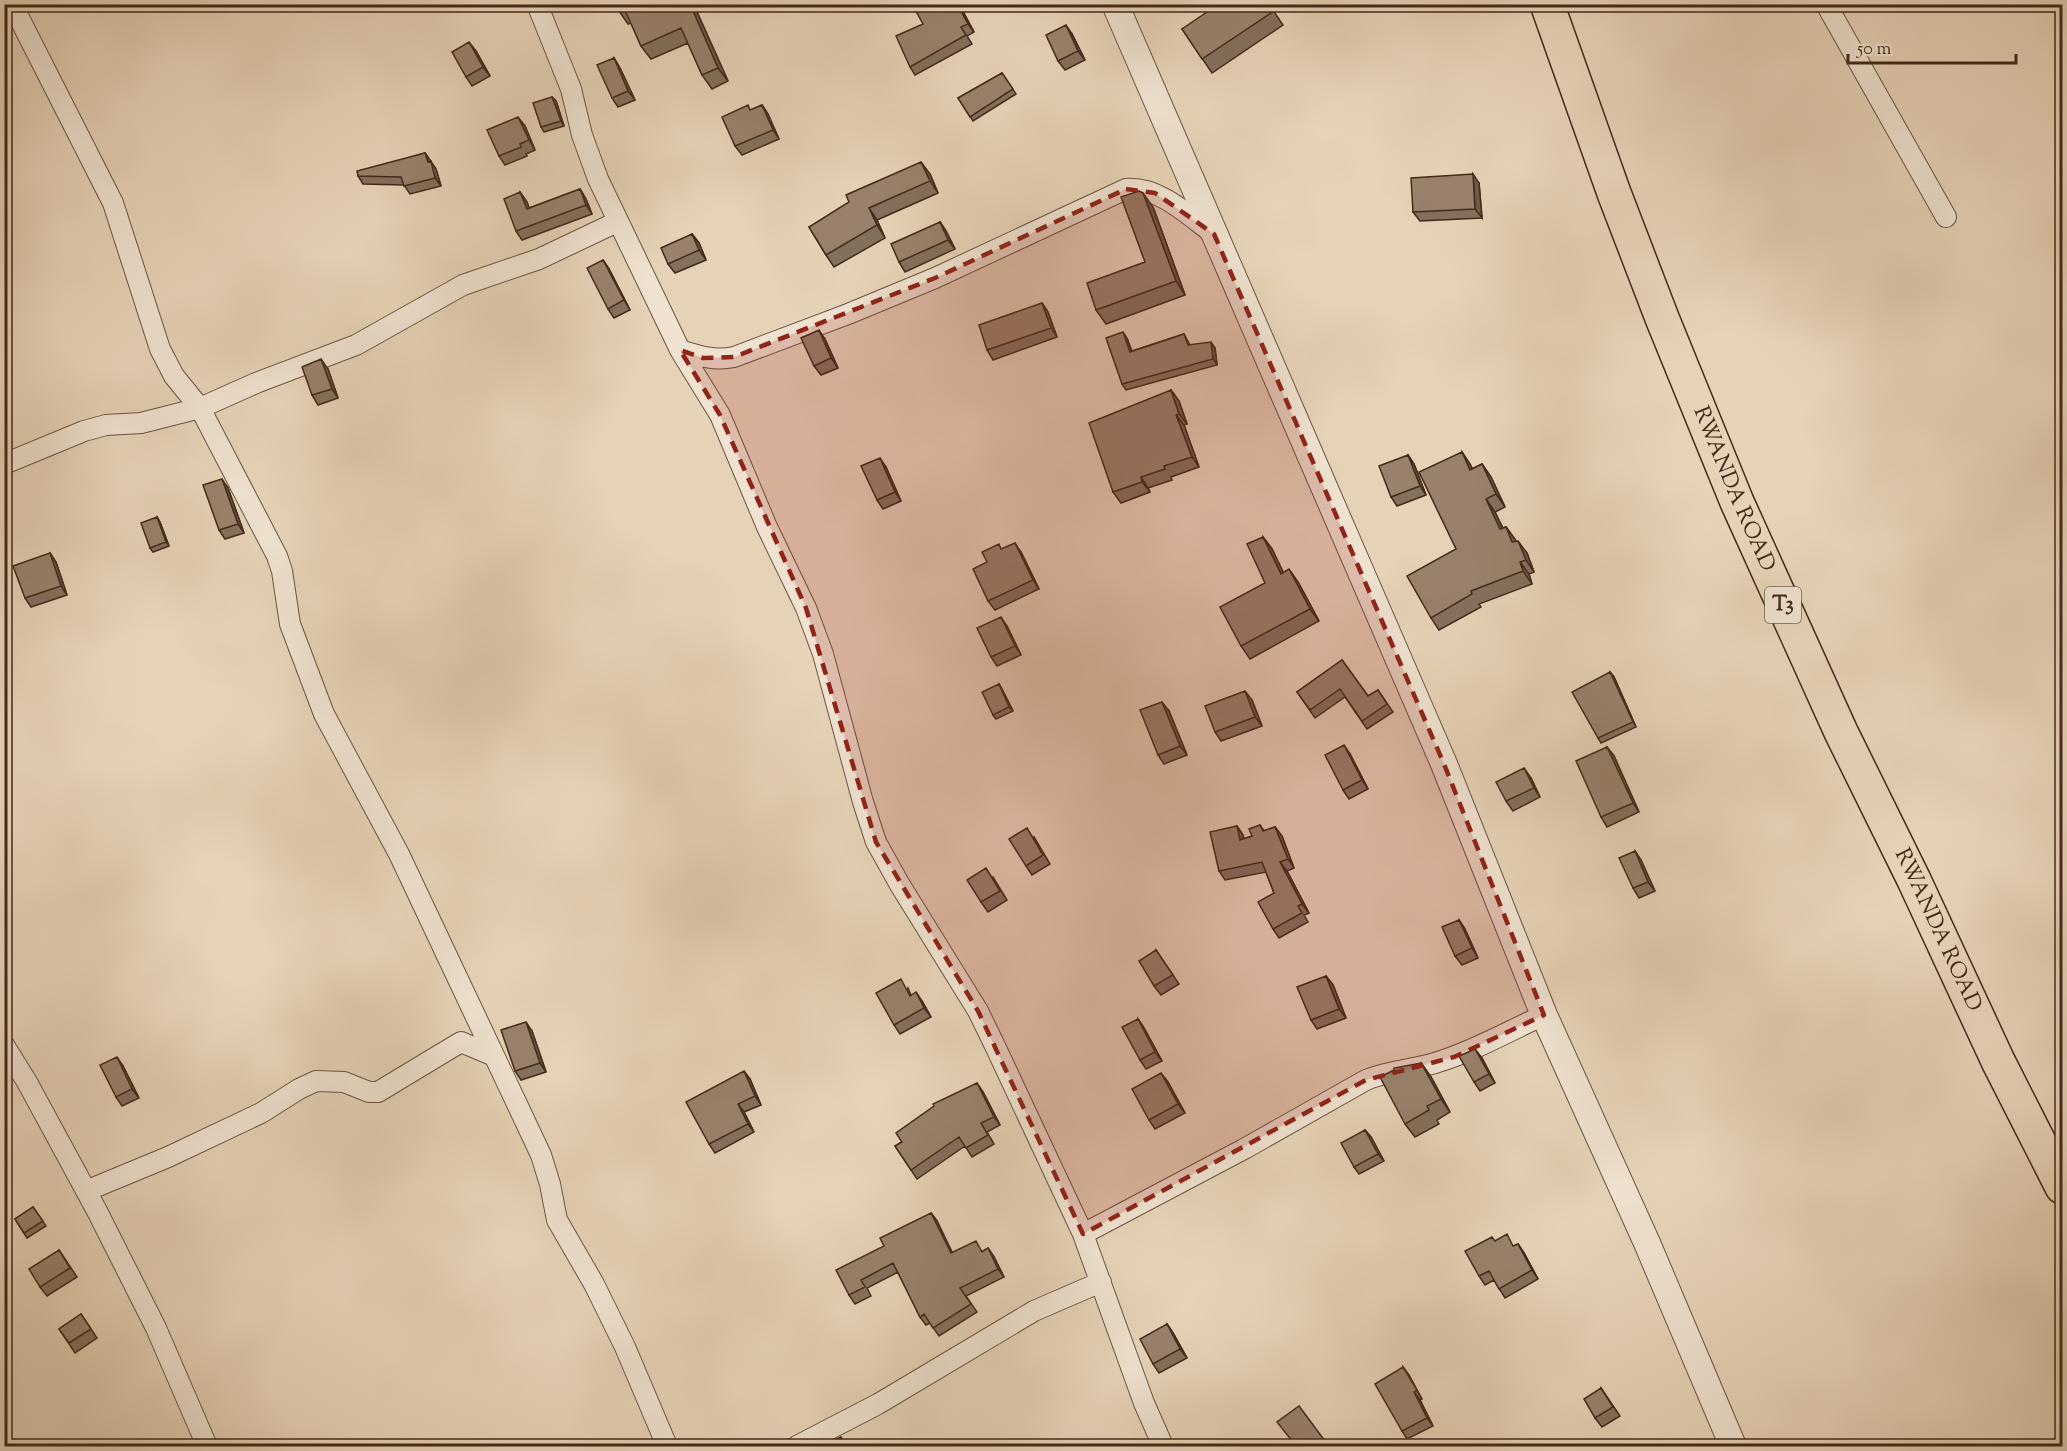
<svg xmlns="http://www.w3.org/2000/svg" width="2067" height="1451" font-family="'Sorts Mill Goudy',serif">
<rect width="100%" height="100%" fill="#e6d3b7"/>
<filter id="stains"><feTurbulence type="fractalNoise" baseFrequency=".00333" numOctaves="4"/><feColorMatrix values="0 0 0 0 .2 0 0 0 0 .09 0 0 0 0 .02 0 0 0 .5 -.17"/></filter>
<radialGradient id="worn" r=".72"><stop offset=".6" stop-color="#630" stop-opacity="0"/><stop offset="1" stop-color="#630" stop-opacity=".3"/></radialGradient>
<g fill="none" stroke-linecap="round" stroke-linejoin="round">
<defs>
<path id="minor" d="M12 4 113 203 160 349 174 376 200 408 277 556 282 571 290 624 324 714 399 854 541 1155 550 1184 557 1220 594 1284 625 1347 667 1446
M537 4 571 89 582 135 598 179 680 350 720 415 767 527 806 608 823 654 863 802 876 842 900 885 978 1011 996 1048 1083 1234 1144 1403 1163 1446
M1826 4 1946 217
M680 350C699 356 714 361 734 357L848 314 935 278 1126 189C1159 186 1189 216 1214 234
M4 464 84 431 106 425 141 423 200 408 256 383 356 345 463 285 539 259 617 222
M4 1045 27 1082 97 1211 156 1328 207 1446
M86 1191 168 1157 261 1113 299 1089 316 1081 344 1082 369 1092H378L461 1042 492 1055
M1083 1234 1244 1149 1366 1080C1389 1070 1414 1070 1438 1062 1474 1051 1509 1031 1544 1015
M797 1446 878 1404 1034 1311 1101 1282"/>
<path id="tertiary" d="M1115 4 1444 764 1544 1015 1647 1243 1733 1446"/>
<g id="trunk">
<path id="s1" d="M1547 4 1614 193 1662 318 1737 502 1841 732 1914 880 1998 1061 2062 1187"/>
</g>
</defs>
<!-- minor casing -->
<use href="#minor" stroke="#6c5441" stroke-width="22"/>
<!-- tertiary casing -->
<use href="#tertiary" stroke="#6c5441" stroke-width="28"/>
<!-- trunk casing -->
<use href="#trunk" stroke="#432a1a" stroke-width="36"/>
<!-- minor -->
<use href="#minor" stroke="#efe2d0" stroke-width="20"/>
<!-- tertiary -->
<use href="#tertiary" stroke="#efe2d0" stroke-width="26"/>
<!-- trunk -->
<use href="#trunk" stroke="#e6d3b7" stroke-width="33"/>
</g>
<!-- wall -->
<path fill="#83705d" stroke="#432a1a" stroke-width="1.5" d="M616 4 697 12 728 81 712 89 702 75 688 43 651 59 641 46 631 23 628 24 619 11Z
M959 4 974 32 967 36 972 44 915 75 910 67Z
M1269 4 1283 25 1212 73 1182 29Z
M1072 34 1085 60 1065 70 1058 61Z
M476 51 490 76 472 86 466 77Z
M614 58 620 68 635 100 618 107 612 98Z
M1002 73 1016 94 973 121 958 98Z
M552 97 556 101 564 126 544 132 541 127Z
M762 105 768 114 779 139 742 155 735 146 751 110Z
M525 126 535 150 526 154 527 156 505 165 499 156Z
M425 153 436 169 441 186 410 194 404 185 363 184 358 176Z
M930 174 938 193 877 220 885 238 834 267 826 255 809 227Z
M1479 183 1482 218 1420 221 1413 212Z
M580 189 586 199 592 214 522 240 516 231 520 192 527 202 529 208Z
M1153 207 1185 295 1106 324 1096 310 1145 262Z
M940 222 946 231 955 249 905 272 899 262Z
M692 234 699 243 706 260 675 273 668 264Z
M603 260 609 269 630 310 614 318 608 309Z
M1042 303 1048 312 1057 337 993 360 987 350Z
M1184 334 1190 345 1215 348 1217 365 1126 390 1122 384 1127 338 1132 351Z
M825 339 838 368 821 375 814 366Z
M328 369 338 398 318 405 312 395Z
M1171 390 1179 401 1187 424 1184 425 1199 467 1171 477 1172 480 1148 488 1150 492 1121 503 1113 492Z
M1462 452 1472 469 1482 464 1491 477 1505 507 1495 512 1503 528 1506 527 1516 541 1527 553 1534 572 1529 574 1532 584 1479 604 1481 607 1439 630 1431 618 1456 549Z
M1408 455 1414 464 1426 495 1397 506 1391 497Z
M886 467 901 501 883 509 877 500Z
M228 488 244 533 225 539 219 530Z
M157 517 160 522 169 546 153 552 150 548Z
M1263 537 1272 549 1283 573 1298 582 1319 621 1250 659 1241 646 1265 583Z
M1002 549 1021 552 1039 589 995 610 988 601 987 562Z
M50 553 56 562 67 595 31 607 25 598Z
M1007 626 1021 655 997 666 991 657Z
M4 628 10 636 4 640Z
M1342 660 1368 696 1378 690 1393 712 1367 729 1345 697 1315 718 1297 692Z
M1610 672 1614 677 1636 727 1601 743 1598 738Z
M999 684 1002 689 1013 711 996 719 993 715Z
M1252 700 1262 726 1221 741 1215 732Z
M1169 711 1187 755 1164 764 1158 755Z
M1607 747 1614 756 1639 812 1607 827 1601 817Z
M1350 754 1368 789 1349 799 1343 790Z
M1531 778 1540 797 1513 811 1506 801Z
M1260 825 1264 831 1275 827 1282 836 1294 868 1287 871 1309 913 1304 915 1308 922 1279 938 1273 929 1274 893 1266 872 1225 880 1219 871 1237 826 1243 835 1244 839 1252 836Z
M1034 837 1050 864 1032 875 1026 866Z
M1635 851 1641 860 1655 891 1639 898 1633 888Z
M993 877 1007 900 988 912 981 902Z
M1459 920 1465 929 1478 958 1462 965 1455 956Z
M1156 950 1179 984 1161 995 1154 986Z
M1326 976 1333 985 1346 1018 1317 1029 1311 1020Z
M908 988 911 995 922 1001 931 1017 900 1034 894 1025Z
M1138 1019 1144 1028 1162 1061 1146 1069 1140 1060Z
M532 1031 546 1072 521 1080 515 1071Z
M1482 1058 1495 1083 1480 1091 1474 1082Z
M1421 1063 1431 1077 1450 1112 1437 1120 1439 1124 1415 1137 1405 1124Z
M123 1066 139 1098 122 1106 116 1097Z
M750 1079 761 1105 744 1112 754 1132 715 1153 709 1144Z
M1168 1082 1185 1113 1155 1129 1149 1120Z
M983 1092 1000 1125 987 1132 994 1144 972 1157 965 1146 917 1179 895 1146Z
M1365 1130 1371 1137 1384 1161 1359 1174 1354 1167Z
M33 1207 46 1226 27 1238 15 1219Z
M931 1213 937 1221 952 1253 983 1251 988 1248 994 1257 1004 1277 966 1296 977 1312 939 1336 930 1323 926 1325 920 1317 898 1272 867 1288 871 1296 855 1304 849 1295 884 1246Z
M1495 1241 1514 1246 1518 1244 1524 1253 1538 1279 1505 1298 1494 1280 1485 1285 1479 1276Z
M59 1250 77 1277 47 1296 40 1287Z
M81 1314 97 1338 75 1353 59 1329Z
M1167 1324 1173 1333 1187 1358 1159 1373 1153 1364Z
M1403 1367 1422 1399 1420 1400 1433 1426 1407 1439 1402 1431Z
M1601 1388 1620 1416 1602 1427 1595 1418Z"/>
<!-- shaded-wall -->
<path fill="#6a5b4c" stroke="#432a1a" stroke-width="1.5" d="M690 4H692L697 12 728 81 718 68Z
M957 4H959L974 32 968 24Z
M1066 25 1072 34 1085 60 1078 51Z
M469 42 476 51 490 76 483 67Z
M614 58 620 68 635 100 628 91Z
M552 97 556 101 564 126 561 121Z
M762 105 768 114 779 139 773 130Z
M518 117 525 126 535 150 529 140Z
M425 153 436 169 441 186 435 178 428 162Z
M921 162 930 174 938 193 930 181Z
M1473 174 1479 183 1482 218 1475 209Z
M580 189 586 199 592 214 586 205Z
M520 192 527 202 533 218 527 209Z
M1143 193 1153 207 1185 295 1176 281Z
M869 208 877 220 885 238 877 225Z
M940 222 946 231 955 249 948 240Z
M692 234 699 243 706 260 699 250Z
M603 260 609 269 630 310 624 300Z
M1042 303 1048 312 1057 337 1051 328Z
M819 330 825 339 838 368 831 358Z
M1123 332 1127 338 1134 358 1130 352Z
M1211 342 1215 348 1217 365 1213 359Z
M321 359 328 369 338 398 332 389Z
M1171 390 1179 401 1187 424 1179 414Z
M1176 415 1184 425 1199 467 1192 457Z
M1462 452 1470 464 1479 482 1470 470Z
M1408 455 1414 464 1426 495 1420 486Z
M880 458 886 467 901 501 895 492Z
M1482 464 1491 477 1505 507 1496 494Z
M1141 477 1148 488 1150 492 1142 482Z
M222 479 228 488 244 533 238 524Z
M1486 499 1495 512 1509 542 1500 529Z
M157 517 160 522 169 546 166 542Z
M1506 527 1515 539 1521 555 1512 542Z
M1263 537 1272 549 1290 586 1281 574Z
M1518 541 1527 553 1534 572 1526 560Z
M1015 543 1021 552 1039 589 1033 580Z
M50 553 56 562 67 595 61 586Z
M1520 562 1529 574 1532 584 1523 571Z
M1289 569 1298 582 1319 621 1310 609Z
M1001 617 1007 626 1021 655 1015 646Z
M1610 672 1614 677 1636 727 1633 722Z
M999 684 1002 689 1013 711 1009 707Z
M1245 691 1252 700 1262 726 1255 717Z
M1162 702 1169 711 1187 755 1180 746Z
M1344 745 1350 754 1368 789 1362 780Z
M1607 747 1614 756 1639 812 1633 803Z
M1524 768 1531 778 1540 797 1534 788Z
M1237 826 1243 835 1246 849 1240 840Z
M1275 827 1282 836 1294 868 1288 859Z
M1635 851 1641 860 1655 891 1648 882Z
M1280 862 1287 871 1309 913 1302 904Z
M1459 920 1465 929 1478 958 1472 948Z
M1326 976 1333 985 1346 1018 1339 1009Z
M916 992 922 1001 931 1017 924 1008Z
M1138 1019 1144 1028 1162 1061 1155 1052Z
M526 1022 532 1031 546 1072 540 1063Z
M1475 1049 1482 1058 1495 1083 1489 1074Z
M117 1057 123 1066 139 1098 132 1089Z
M1421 1063 1431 1077 1450 1112 1441 1099Z
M744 1071 750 1079 761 1105 755 1096Z
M1161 1073 1168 1082 1185 1113 1178 1104Z
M977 1083 983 1092 1000 1125 994 1117Z
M738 1104 744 1112 754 1132 748 1124Z
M1365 1130 1371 1137 1384 1161 1378 1154Z
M931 1213 937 1221 957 1262 951 1253Z
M1518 1244 1524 1253 1538 1279 1532 1270Z
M988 1248 994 1257 1004 1277 998 1269Z
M1167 1324 1173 1333 1187 1358 1180 1349Z
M1403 1367 1409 1375 1422 1399 1417 1390Z
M1414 1392 1420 1400 1433 1426 1427 1418Z"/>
<!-- building -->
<path fill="#98826c" stroke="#432a1a" stroke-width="1.5" d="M616 4H690L718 68 702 75 681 28 641 46 624 8 619 11Z
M912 4H957L968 24 961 27 966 35 910 67 896 36 923 24Z
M1219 4H1269L1274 11 1202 59 1182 29Z
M1066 25 1078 51 1058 61 1046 35Z
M469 42 483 67 466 77 452 52Z
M614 58 628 91 612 98 597 65Z
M1002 73 1013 89 970 117 958 98Z
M552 97 561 121 541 127 533 103Z
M748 105 750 110 762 105 773 130 735 146 722 117Z
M518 117 529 140 520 144 521 147 499 156 487 130Z
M425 153 428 162 431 161 435 178 404 186 401 177 358 176 357 171Z
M921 162 930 181 869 208 877 225 826 255 809 227 849 202 846 195Z
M1473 174 1475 209 1413 212 1411 178Z
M580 189 586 205 516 231 504 199 520 192 527 209Z
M1139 191 1143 193 1176 281 1096 310 1087 283 1145 262 1121 197Z
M940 222 948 240 899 262 891 244Z
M692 234 699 250 668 264 661 248Z
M603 260 624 300 608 309 587 268Z
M1042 303 1051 328 987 350 979 325Z
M819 330 831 358 814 366 801 338Z
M1123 332 1130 352 1184 334 1188 345 1211 342 1213 359 1122 384 1106 338Z
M321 359 332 389 312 395 302 367Z
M1171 390 1179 414 1176 415 1192 457 1164 466 1165 469 1141 477 1142 482 1113 492 1089 423Z
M1462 452 1470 470 1482 464 1496 494 1486 499 1500 529 1506 527 1512 542 1518 541 1526 560 1520 562 1523 571 1471 591 1472 594 1431 618 1407 576 1456 549 1419 472Z
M1408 455 1420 486 1391 497 1379 466Z
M880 458 895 492 877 500 861 466Z
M222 479 238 524 219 530 203 485Z
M157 517 166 542 150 548 141 523Z
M1263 537 1281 574 1289 569 1310 609 1241 646 1220 607 1265 583 1247 544Z
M1015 543 1033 580 988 601 973 569 987 562 982 552 999 544 1001 549Z
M50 553 61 586 25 598 13 566Z
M1001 617 1015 646 991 657 977 628Z
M1342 660 1368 696 1378 690 1387 704 1362 721 1340 689 1310 710 1297 692Z
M1610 672 1633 722 1598 738 1572 692Z
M999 684 1009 707 993 715 982 692Z
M1245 691 1255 717 1215 732 1205 706Z
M1162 702 1180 746 1158 755 1140 710Z
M1344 745 1362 780 1343 790 1325 755Z
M1607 747 1633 803 1601 817 1576 761Z
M1524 768 1534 788 1506 801 1496 782Z
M1260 825 1263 831 1275 827 1288 859 1280 862 1302 904 1298 906 1302 913 1273 929 1258 902 1274 893 1262 862 1219 871 1210 832 1237 826 1240 840 1252 836 1249 829Z
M1027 828 1043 855 1026 866 1009 839Z
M1635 851 1648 882 1633 888 1619 858Z
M986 868 1000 891 981 902 967 880Z
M1459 920 1472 948 1455 956 1442 927Z
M1156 950 1173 975 1154 986 1139 961Z
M1326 976 1339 1009 1311 1020 1297 987Z
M901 979 910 996 916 992 924 1008 894 1025 876 993Z
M1138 1019 1155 1052 1140 1060 1122 1027Z
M526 1022 540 1063 515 1071 501 1030Z
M1475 1049 1489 1074 1474 1082 1459 1056Z
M117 1057 132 1089 116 1097 100 1065Z
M1421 1063 1441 1099 1427 1106 1429 1110 1405 1124 1380 1077 1394 1070V1068Z
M744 1071 755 1096 738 1104 748 1124 709 1144 686 1102Z
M1161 1073 1178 1104 1149 1120 1132 1089Z
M977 1083 994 1117 981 1123 988 1135 966 1148 959 1137 911 1170 895 1146 902 1142 896 1133 934 1106 933 1104Z
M1365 1130 1378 1154 1354 1167 1341 1143Z
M33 1207 43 1221 24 1233 15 1219Z
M931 1213 951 1253 976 1241 982 1252 988 1248 998 1269 960 1288 971 1304 933 1328 924 1314 920 1317 893 1263 861 1280 865 1287 849 1295 836 1270 884 1246 880 1238Z
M1507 1234 1513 1246 1518 1244 1532 1270 1499 1289 1489 1271 1479 1276 1465 1251 1492 1237 1495 1241Z
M59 1250 70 1268 40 1287 29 1269Z
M81 1314 91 1329 69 1343 59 1329Z
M1167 1324 1180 1349 1153 1364 1140 1339Z
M1403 1367 1417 1390 1414 1392 1427 1418 1402 1431 1375 1384Z
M1601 1388 1613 1407 1595 1418 1584 1399Z
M1299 1406 1328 1445 1326 1446H1296L1277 1422Z
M841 1437 846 1446H823Z"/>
<!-- marked area -->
<path fill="#8f2418" fill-opacity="0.2" stroke="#8f2418" stroke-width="4.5" stroke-dasharray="12 8" stroke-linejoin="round" d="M1126 189 1155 193 1214 234 1444 764 1544 1015 1454 1057 1366 1080 1083 1234 978 1011 876 842 806 608 720 415 680 350 703 358 734 357 935 278Z"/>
<g text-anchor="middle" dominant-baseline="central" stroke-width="4.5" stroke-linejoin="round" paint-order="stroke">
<!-- shield labels -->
<rect fill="#efe2d0" stroke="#776151" stroke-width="1.5" x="1765" y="587" width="36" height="36" rx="4.5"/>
<g font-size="21" font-weight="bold" fill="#432a1a">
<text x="1783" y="605">T3</text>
</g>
<!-- street labels -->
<g font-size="22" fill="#432a1a" stroke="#efe2d0">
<text stroke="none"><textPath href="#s1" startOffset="520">RWANDA ROAD</textPath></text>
<text stroke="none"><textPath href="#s1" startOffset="1006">RWANDA ROAD</textPath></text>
</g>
</g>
<!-- margin -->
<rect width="2067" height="1451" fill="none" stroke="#e6d3b7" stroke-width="24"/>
<rect x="6" y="6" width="2055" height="1439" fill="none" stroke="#432a1a" stroke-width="3"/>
<rect x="12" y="12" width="2043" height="1427" fill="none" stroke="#432a1a" stroke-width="1.5"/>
<!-- scale -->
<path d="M1848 54v9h168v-9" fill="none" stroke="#432a1a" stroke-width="3"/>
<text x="1857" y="54" font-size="18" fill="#432a1a" stroke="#efe2d0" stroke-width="4.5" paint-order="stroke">50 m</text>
<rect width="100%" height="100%" filter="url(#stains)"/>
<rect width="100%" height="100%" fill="url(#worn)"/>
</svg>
